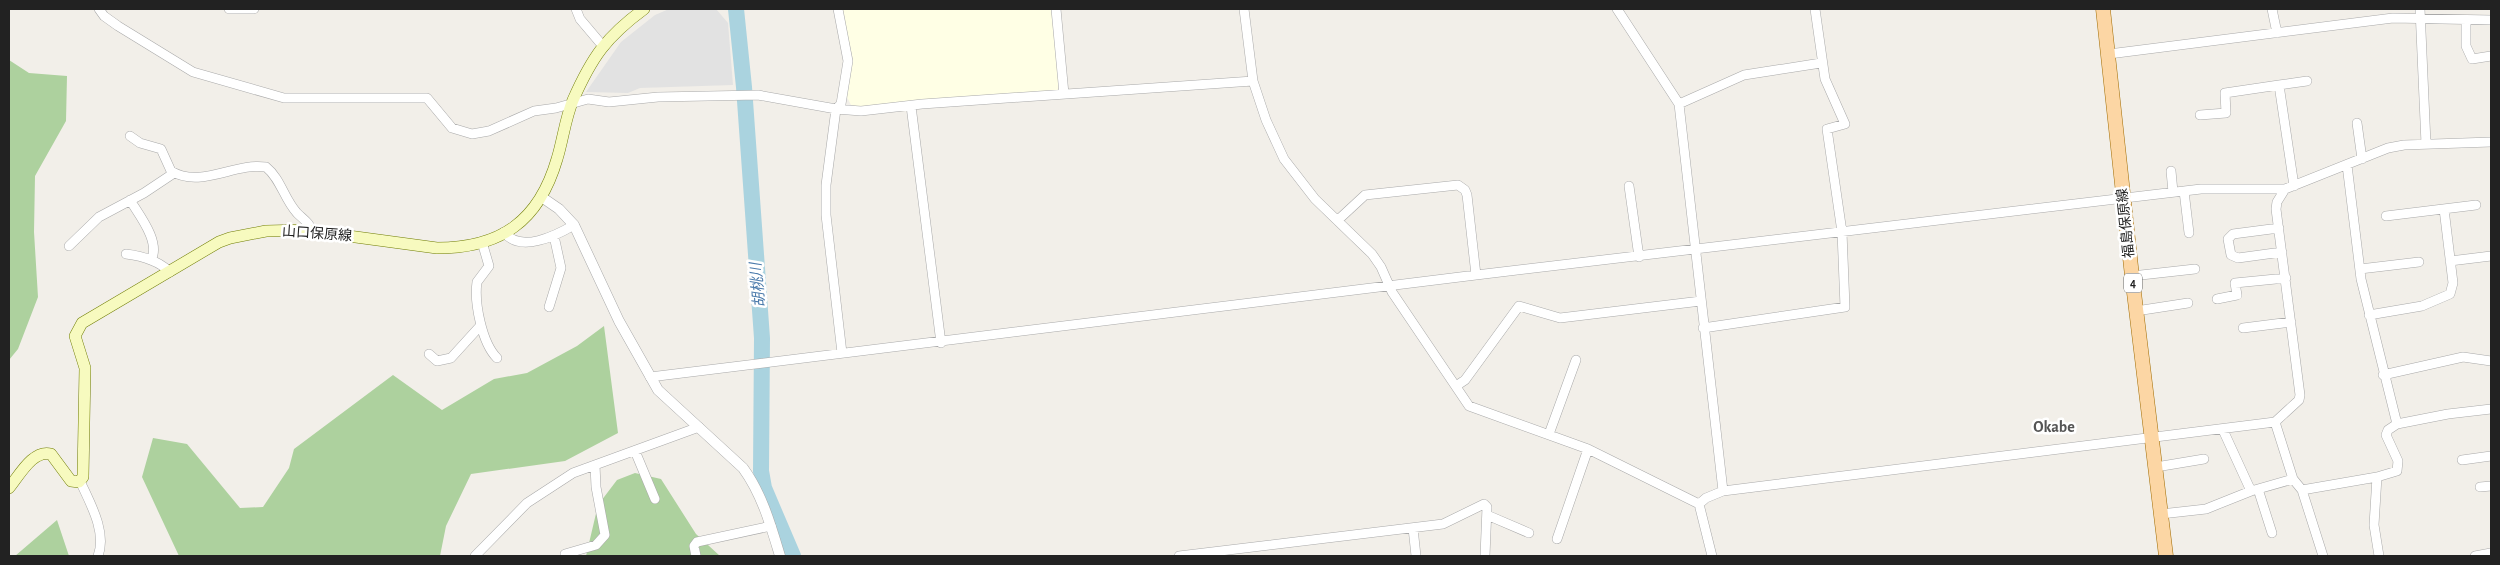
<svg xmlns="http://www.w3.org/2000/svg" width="2500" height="565" font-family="'Alegreya Sans','Noto Sans JP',sans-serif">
<rect width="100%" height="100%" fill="#f2efe9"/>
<!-- education -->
<path fill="#ffffe5" d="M842 9H1051L1059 87 1056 92 863 107 851 105 847 97 853 60Z"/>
<!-- forest -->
<path fill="#add19e" d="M9 60 29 73 67 76 66 121 35 176 34 232 38 297 18 349 9 360Z
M604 326 618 433 565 461 471 474 446 526 440 556H179L142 477 153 438 187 444 240 508 263 507 289 468 294 449 393 375 442 410 494 379 527 373 577 346Z
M635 473 661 479 696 534 720 556H586L598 505 617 480Z
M57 520 69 556H15Z"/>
<!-- parking -->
<path fill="#e2e2e2" d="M669 9H716L728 23 733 85 640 88 628 93 586 92 621 42 655 15Z"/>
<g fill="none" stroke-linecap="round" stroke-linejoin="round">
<!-- river -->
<path stroke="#aad3df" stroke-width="16" d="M736 9 744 87 762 338 761 471 764 488 793 556"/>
<defs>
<path id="minor" d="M99 9 104 16 118 26 193 72 284 98H427L452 128 472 134 489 131 534 111 556 108 588 99 609 102 658 97 758 95 836 109 861 111 922 104 1253 81
M229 9H254
M576 9 580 19 602 45
M838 9 848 61 841 104 836 109 826 185V215L842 353
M1056 9 1064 94
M1244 9 1253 81 1266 120 1284 159 1315 199 1372 254 1381 267 1392 292 1469 406 1588 449 1699 504
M1617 9 1679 104 1723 491 1706 498 1699 504 1712 556
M2272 9 2277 33
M2420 9 2426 144
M2466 20V46L2472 59 2491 56
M2109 54 2393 18 2491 20
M2279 85 2307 81
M1679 104 1744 75 1821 63
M911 106 941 343
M2200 115 2226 113 2225 93 2279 85 2294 186
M2357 123 2362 159
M130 136 140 143 161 149 171 171C201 189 235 162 266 167 281 179 284 199 297 213 303 219 310 223 312 231
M2347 165 2361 279 2397 424
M2171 171 2173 192
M1629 186 1639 257
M2184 191 2189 233
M130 200C139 215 161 242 151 260
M2386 216 2476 205
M1338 220 1365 195 1458 185 1465 190 1467 195 1476 275 2201 189H2285L2388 148 2404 145 2491 142
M2279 228 2233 234 2228 239 2231 255 2238 258 2282 252
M504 232C520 254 557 235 574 225
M482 242 489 266 477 282C474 303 482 343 497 358
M69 246 99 217 144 193 174 173
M126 254C142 256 158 260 170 272
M2450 261 2491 256
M2360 269 2419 262
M2132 276 2195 269
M2217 299 2237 295 2235 283 2286 278
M549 307 561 268 554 236
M2136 311 2188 303
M2369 315 2422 306 2450 294 2453 283 2444 209
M1703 328 1845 307 1842 232 1827 129 1845 124 1825 79 1815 9
M2243 328 2291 322
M429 354 437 361 451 358 481 325
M2383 375 2463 357 2491 361
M650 377 1476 275
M1456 386 1465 380 1519 306 1560 318 1701 301
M2275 422 2293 479
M2223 430 2251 491
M1549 434 1576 360
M635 451 655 499
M2462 460 2491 456
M2156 467 2204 459
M2377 477 2374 525 2379 556
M80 481C90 503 107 532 98 556
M2480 487 2491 486
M2258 489 2272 533
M2302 490 2377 477 2397 471 2398 461 2386 435 2388 430 2397 424 2448 414 2491 409
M1723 491 2275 422 2299 400 2300 395 2276 209 2277 202 2285 189
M2161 514 2206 509 2251 491 2293 479 2302 490 2323 556
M1487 515 1529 533
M1413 528 1416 556
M1557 539 1588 449
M565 554 596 545 605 535 596 487 595 465
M475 556 527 503 573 473 699 427
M696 556 694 546 697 542 771 526
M1179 556 1443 524 1484 504 1487 507 1485 556
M2475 556 2491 553"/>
<path id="tertiary" d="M543 198 559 209 574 225 619 321 658 390 743 468C762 494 771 526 780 556"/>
<path id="secondary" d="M9 488C19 476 33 449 51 454L71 481 79 482 83 477 85 368 75 336 82 323 219 242 230 238 266 231 304 230 437 248C501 248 539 221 557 159 563 140 565 119 573 100 592 57 606 37 644 9"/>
<path id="primary" d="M2103 9 2132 276 2166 556"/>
</defs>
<!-- minor casing -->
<use href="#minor" stroke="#a9a9a9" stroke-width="10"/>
<!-- tertiary casing -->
<use href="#tertiary" stroke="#a9a9a9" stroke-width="11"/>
<!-- secondary casing -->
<use href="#secondary" stroke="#707d05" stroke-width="12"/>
<!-- primary casing -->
<use href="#primary" stroke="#a06b00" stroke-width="15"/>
<!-- minor -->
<use href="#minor" stroke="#fff" stroke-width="9"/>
<!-- tertiary -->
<use href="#tertiary" stroke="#fff" stroke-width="10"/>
<!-- secondary -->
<use href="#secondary" stroke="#f7fabf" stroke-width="11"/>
<!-- primary -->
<use href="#primary" stroke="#fcd6a4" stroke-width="14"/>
</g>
<g text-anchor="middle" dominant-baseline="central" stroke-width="5" stroke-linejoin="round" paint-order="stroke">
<!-- shield labels -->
<rect fill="#fff" stroke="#646464" stroke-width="1" x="2124" y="273.5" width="18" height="19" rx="4"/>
<g font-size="12" font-weight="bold" fill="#222">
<text x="2133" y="283">4</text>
</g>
<!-- street labels -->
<g font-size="14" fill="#222" stroke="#fff">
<text transform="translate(2126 223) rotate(-96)">福島保原線</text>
<text transform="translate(317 234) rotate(4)">山口保原線</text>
</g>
<!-- water labels -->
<g font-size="15" font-style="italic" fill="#4a7aab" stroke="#fff">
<text transform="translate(758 285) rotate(-95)">胡桃川</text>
</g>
<!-- quarter labels -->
<g font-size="16" font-weight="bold" fill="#555" stroke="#fff">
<text x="2054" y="427">Okabe</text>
</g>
</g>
<!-- border -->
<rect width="2500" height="565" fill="none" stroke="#222222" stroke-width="20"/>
</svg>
